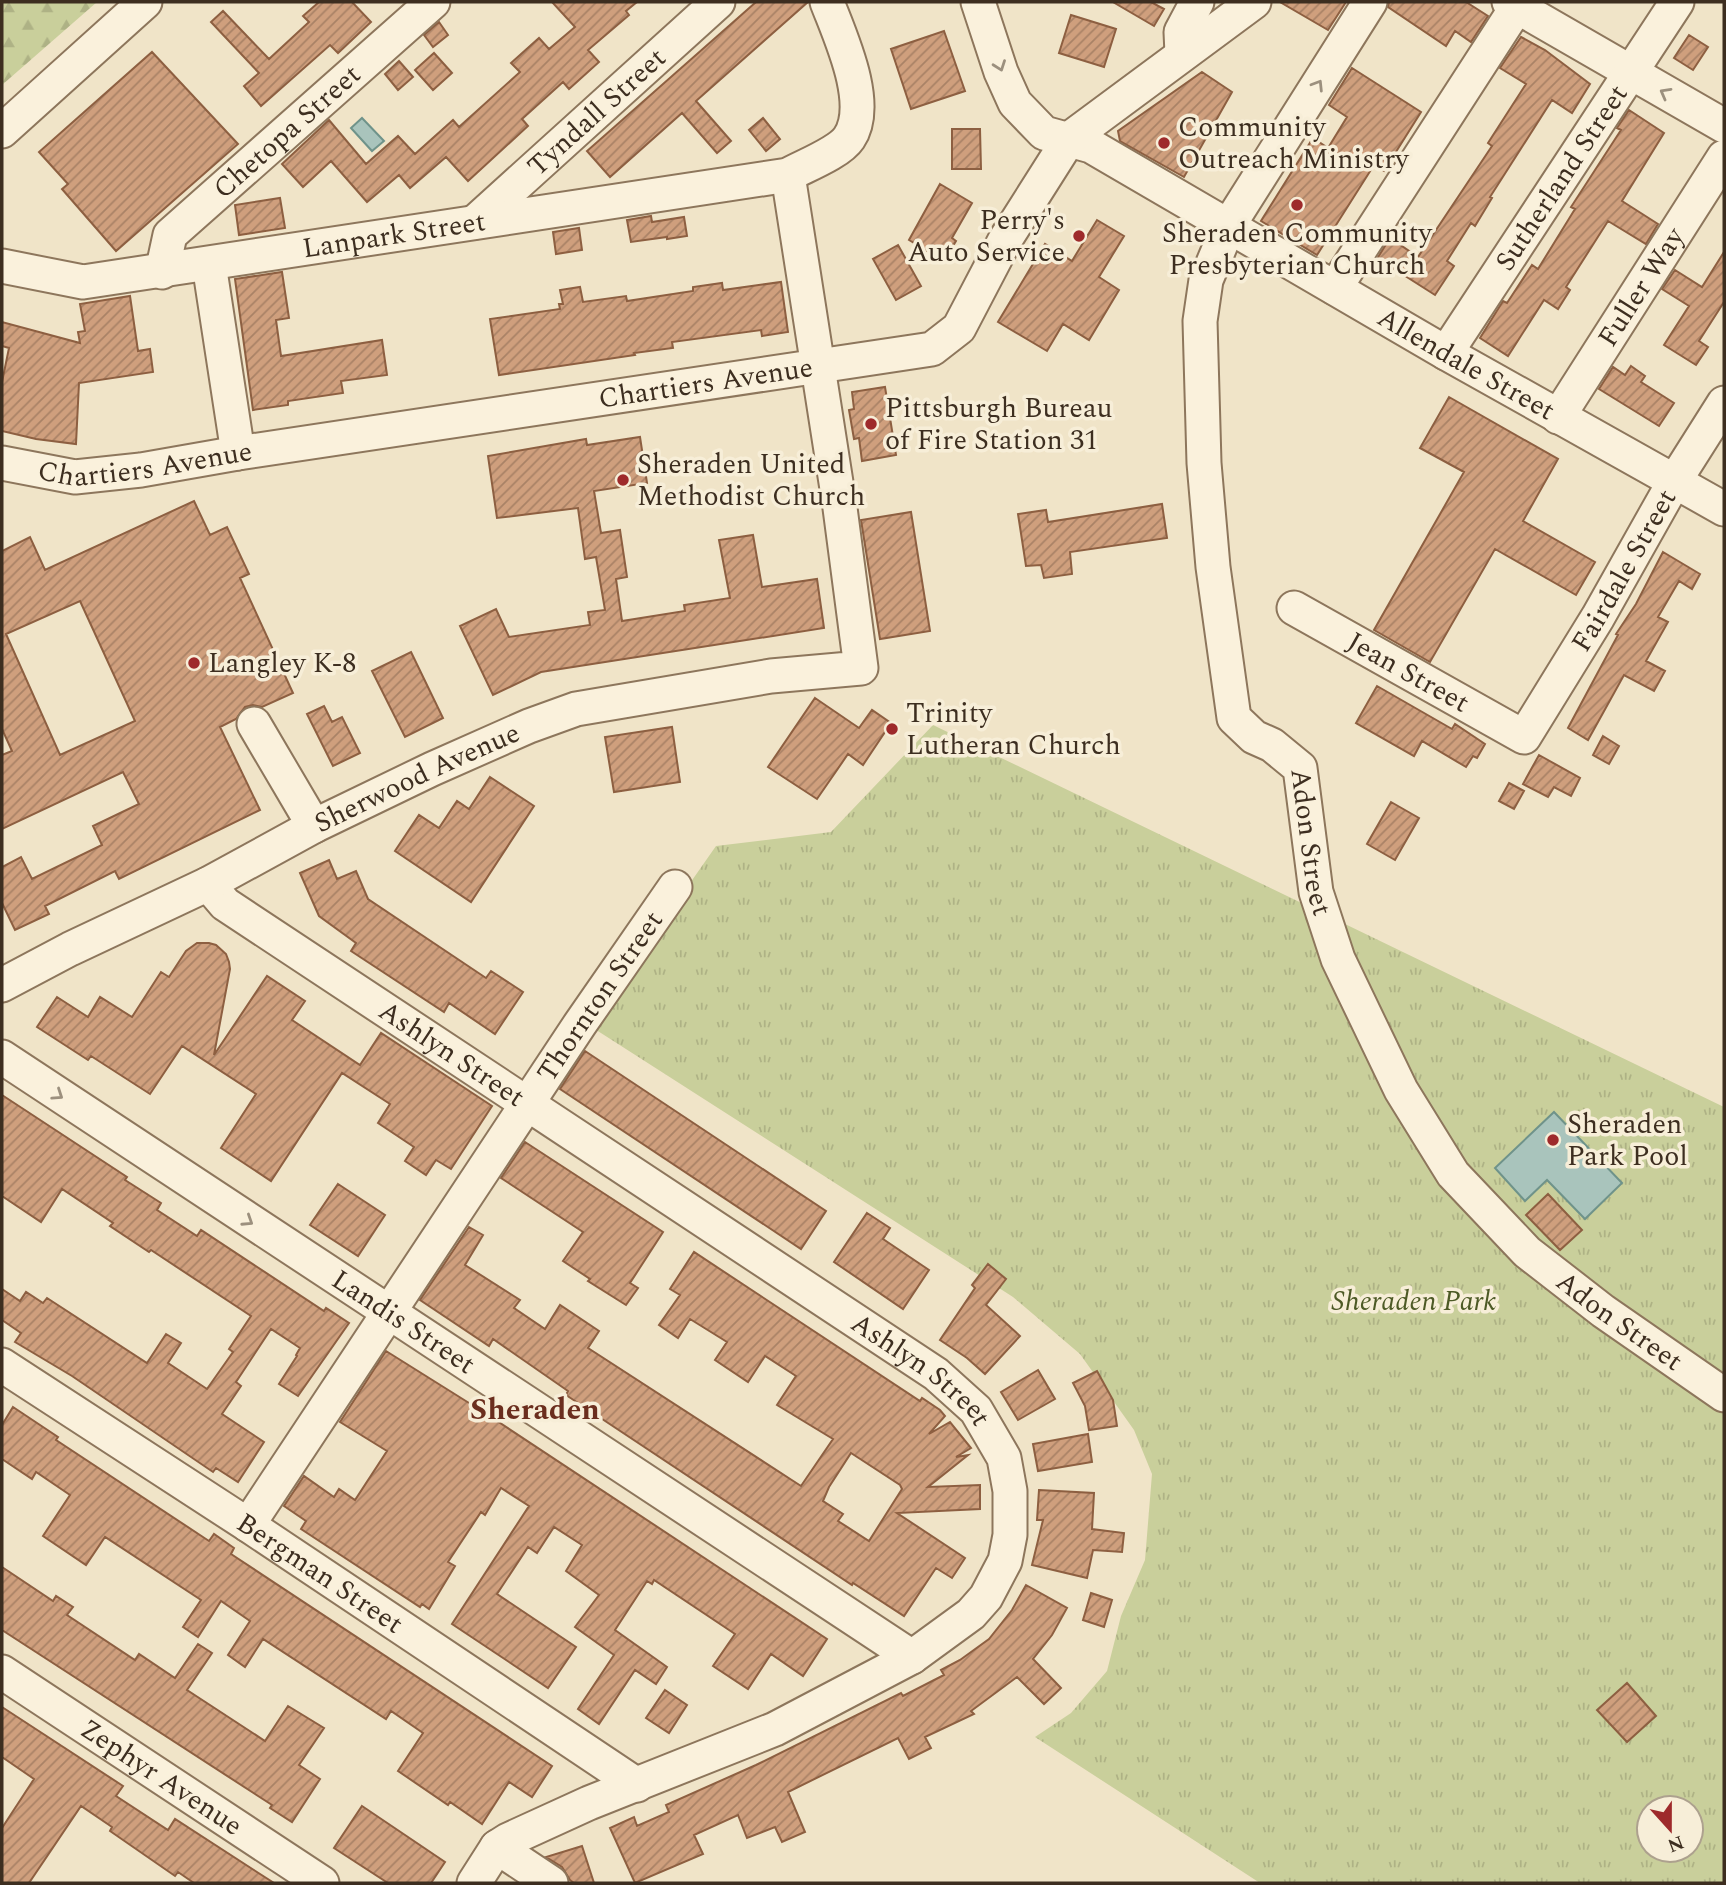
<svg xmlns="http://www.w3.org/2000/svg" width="1726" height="1885" font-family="Spectral,serif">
<defs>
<pattern id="forest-firs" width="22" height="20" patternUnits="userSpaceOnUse" patternTransform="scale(1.75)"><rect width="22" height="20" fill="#c9cf9b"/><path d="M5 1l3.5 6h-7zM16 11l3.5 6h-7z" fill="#aeb285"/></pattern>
<pattern id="park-tufts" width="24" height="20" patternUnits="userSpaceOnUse" patternTransform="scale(1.75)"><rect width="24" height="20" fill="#c9cf9b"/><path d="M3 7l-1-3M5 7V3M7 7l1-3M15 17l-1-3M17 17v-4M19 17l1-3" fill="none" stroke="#aeb285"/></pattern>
<pattern id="building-hatch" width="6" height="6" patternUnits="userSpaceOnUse" patternTransform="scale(1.75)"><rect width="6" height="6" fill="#cf9f7d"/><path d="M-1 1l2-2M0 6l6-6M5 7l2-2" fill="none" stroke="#a98266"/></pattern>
</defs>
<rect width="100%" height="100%" fill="#f0e4c8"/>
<!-- forest -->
<path fill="url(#forest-firs)" d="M2 2H97L2 85Z"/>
<!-- park -->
<path fill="url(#park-tufts)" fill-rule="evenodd" d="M933 725 1724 1107V1883H1260L1035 1737 1071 1713 1107 1671 1121 1616 1145 1560 1152 1474 1134 1430 1080 1354 1013 1297 590 1026 716 846 831 832ZM1649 1808H1691V1850H1649Z"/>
<!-- water -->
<path fill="#a9c4bc" stroke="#6f938a" stroke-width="2" d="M362 118 384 141 372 151 351 128Z
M1554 1112 1622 1183 1585 1219 1547 1180 1525 1201 1495 1168Z"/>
<!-- building -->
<path fill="url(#building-hatch)" stroke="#8d5f41" stroke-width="2" fill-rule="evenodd" d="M319 2H352L371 22 338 53 330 45 261 106 244 86 259 73 211 22 223 11 269 59 309 22 303 16Z
M552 2H637L626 11 629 15 588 50 599 62 569 89 563 82 522 119 528 126 468 181 446 157 410 188 399 175 367 202 331 161 303 187 282 164 329 120 366 164 398 136 415 154 453 120 459 127 520 72 511 63 539 38 549 49 575 27Z
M756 2H808L696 101 731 141 717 153 682 113 610 177 587 151Z
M1113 2H1151L1164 9 1154 26Z
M1280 2H1346L1328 30Z
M1389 2H1466L1488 16 1471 42 1455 31 1446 46 1388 7Z
M1071 15 1116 29 1104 67 1059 53Z
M439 22 448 35 433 47 424 35Z
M944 31 965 91 911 109 891 49Z
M1689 35 1708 47 1693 70 1674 58Z
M1521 37 1545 50 1590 84 1572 113 1552 100 1490 197 1492 198 1475 226 1471 223 1447 261 1454 266 1435 295 1391 267 1389 271 1375 262 1390 238 1418 257 1492 146 1488 143 1526 84 1500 68Z
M152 52 238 144 116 251 62 189 68 184 39 152Z
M434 53 452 73 433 90 415 70Z
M399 61 413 77 398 90 385 74Z
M1352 68 1421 112 1384 171 1374 165 1317 255 1261 221 1313 138 1328 148 1347 117 1329 105Z
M1202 72 1232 92 1184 177 1120 141 1118 131Z
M1629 110 1664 133 1622 201 1658 224 1646 244 1608 221 1566 287 1570 290 1558 309 1544 300 1508 356 1480 338 1503 301 1507 303 1532 265 1538 269 1575 209 1571 207 1621 130 1617 128Z
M763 118 780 139 766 151 749 130Z
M952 129H980L981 169H952Z
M940 184 972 203 952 238 956 241 944 261 909 240Z
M280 198 285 228 239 235 235 205Z
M651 216 652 222 684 217 687 236 667 239V237L631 242 627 220Z
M1097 220 1124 236 1099 277 1119 290 1089 340 1063 324 1047 351 998 322 1045 244 1072 261Z
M579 228 582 250 556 254 553 232Z
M898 245 921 286 896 300 873 259Z
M1724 252V302L1699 341 1708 347 1696 365 1664 345 1689 306 1662 289 1675 270 1702 287Z
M282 272 289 318 276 320 281 356 382 340 387 375 341 381 343 393 288 401V405L253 410 235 279Z
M781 282 788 332 762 336 761 330 672 342 673 348 634 353 635 355 499 375 490 319 560 309 559 304H563L560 290 580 287 583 302 626 296 627 301 693 291V287L722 283 723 290Z
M130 296 138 351 150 349 153 372 79 383 76 444 36 439 2 431V382L9 348 2 346V322L80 343 78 332 85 331 80 304Z
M1631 366 1645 376 1641 382 1674 403 1659 426 1599 389 1613 367 1625 375Z
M885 387 896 455 862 461 859 438 854 439 849 410 854 409 852 392Z
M1449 397 1558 459 1523 521 1595 562 1576 595 1495 549 1430 662 1374 630 1464 472 1420 448Z
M640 437 647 483 594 491 601 533 620 530 627 577 616 579 622 621 685 611 684 605 730 598 719 540 753 535 762 587 817 579 824 628 541 672 493 695 460 626 496 609 509 637 590 625 588 612 605 610 596 557 585 559 578 508 497 518 488 456 586 439 587 445Z
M194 501 210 535 227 527 249 574 240 578 293 693 262 707 253 705 245 707 236 719 220 727 260 810 119 879 115 871 45 906 49 914 15 930 2 903V867L21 857 32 879 102 845 93 826 139 804 123 772 2 829V755L12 751 2 729V551L30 537 45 570ZM80 601 135 721 60 755 6 634Z
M1162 504 1167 538 1070 552 1072 574 1044 578 1041 565 1026 566 1018 514 1046 510 1048 522Z
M911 512 930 631 880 639 861 520Z
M1663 552 1700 574 1692 589 1679 581 1658 617 1668 622 1646 661 1665 671 1654 691 1624 675 1588 740 1568 728 1618 635 1616 634 1636 604Z
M411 652 443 718 405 737 372 671Z
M1377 686 1452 729 1455 724 1485 744 1477 758 1473 756 1466 767 1422 741 1414 756 1356 723Z
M815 698 859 728 872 710 891 723 863 765 848 754 817 799 768 767Z
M324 706 332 722 342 717 360 753 333 766 307 714Z
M672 727 680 782 614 792 605 737Z
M1603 736 1619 746 1609 764 1593 755Z
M1539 755 1580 778 1571 796 1554 787 1548 797 1523 784Z
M490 777 534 806 471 902 395 851 419 815 439 828 457 801 469 809Z
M1509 783 1524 791 1514 809 1499 801Z
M1391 802 1419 818 1395 860 1367 844Z
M329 860 337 879 356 871 368 899 486 978 491 971 523 992 495 1034 449 1003 444 1012 351 951 356 943 319 916 300 873Z
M197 943H209L216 945 226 954 229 962 230 969 214 1055 267 976 305 1001 292 1020 360 1065 381 1033 492 1106 451 1169 436 1160 426 1175 405 1161 414 1147 378 1123 390 1104 342 1073 271 1181 221 1148 256 1094 182 1046 150 1094 91 1056 88 1060 37 1027 57 997 88 1017 100 997 132 1017 161 972 169 977 186 951Z
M585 1051 826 1211 801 1249 560 1089Z
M2 1095 127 1177 125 1180 161 1203 157 1210 197 1236 201 1230 324 1311 326 1308 349 1323 298 1396 279 1384 297 1356 296 1355 300 1348 271 1329 236 1382 241 1386 222 1414 264 1442 238 1482 216 1468 213 1472 72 1376 15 1342 21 1333 2 1320V1289L20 1301 26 1292 43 1303 47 1298 147 1363 166 1334 181 1343 168 1363 207 1389 233 1352 229 1349 251 1316 151 1250 149 1252 110 1226 113 1223 62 1189 41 1222 2 1196Z
M525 1142 663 1232 630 1283 638 1288 626 1305 588 1281 590 1279 563 1261 583 1232 501 1178Z
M338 1184 385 1215 358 1256 310 1225Z
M1548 1194 1582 1230 1560 1250 1526 1215Z
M867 1213 890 1228 883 1239 929 1270 903 1309 834 1262Z
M469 1227 483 1235 465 1265 520 1300 514 1308 545 1329 560 1305 599 1331 588 1348 801 1486 833 1439 777 1405 796 1376 765 1356 748 1382 715 1360 727 1342 690 1319 678 1338 659 1325 680 1295 670 1289 694 1252 920 1401 922 1398 940 1410 945 1416 929 1434 950 1422 971 1448 956 1457 968 1455 928 1487 980 1485V1509L897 1513 965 1558 952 1578 936 1568 904 1616 853 1583 852 1585 566 1395 568 1391 493 1339 489 1346 420 1300ZM851 1453 900 1485 902 1489 869 1541 838 1521 843 1514 823 1501 829 1487Z
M988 1264 1006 1279 986 1305 1020 1336 985 1374 967 1358 940 1340 975 1288 972 1285Z
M386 1351 485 1413 827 1639 803 1676 771 1654 748 1689 713 1666 735 1634 654 1580 652 1584 647 1581 615 1630 667 1667 656 1684 635 1670 599 1724 578 1709 614 1655 575 1627 599 1595 566 1571 582 1545 554 1527 537 1553 528 1547 497 1594 576 1647 548 1688 452 1624 529 1506 501 1488 485 1515 481 1512 448 1562 455 1566 429 1609 422 1604 420 1607 301 1529 306 1521 284 1506 304 1476 334 1497 339 1489 355 1500 387 1451 340 1422Z
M1038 1370 1055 1399 1018 1420 1001 1392Z
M1097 1371 1113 1400 1117 1426 1089 1430 1085 1406 1073 1383Z
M13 1407 58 1437 56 1440 209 1541 214 1534 234 1548 231 1554 552 1766 532 1797 509 1782 482 1824 450 1802 448 1805 398 1771 423 1733 391 1711 386 1719 263 1639 245 1667 228 1655 250 1621 221 1601 198 1637 183 1627 201 1600 105 1537 86 1565 43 1536 70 1495 36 1472 32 1479 2 1459V1425Z
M1088 1434 1092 1462 1038 1471 1033 1444Z
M1039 1490 1094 1493 1092 1529 1124 1533 1122 1552 1093 1550 1087 1578 1032 1565 1043 1520H1037Z
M2 1567 53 1601 56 1596 73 1607 67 1615 135 1660 139 1654 175 1678 198 1644 212 1653 187 1690 265 1741 288 1706 324 1728 299 1765 320 1779 292 1822 270 1808 272 1805 2 1630Z
M1026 1585 1067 1608 1052 1635 1033 1659 1061 1688 1044 1704 1017 1677 971 1711 974 1714 925 1737 931 1748 909 1759 898 1738 788 1792 805 1832 782 1842 775 1827 747 1838 738 1815 694 1835 703 1854 635 1883 610 1828 634 1817 637 1826 669 1812 666 1805 756 1765 901 1693 903 1696 944 1675 941 1670 960 1660 989 1639 1012 1610Z
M1091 1593 1112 1600 1104 1627 1083 1620Z
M1627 1683 1656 1716 1627 1742 1597 1710Z
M665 1690 687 1705 669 1733 646 1718Z
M2 1707 123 1786 116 1796 168 1830 175 1819 274 1883H194L178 1872 175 1876 110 1831 112 1827 81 1806 29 1883H2V1828L34 1779 2 1757Z
M362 1806 445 1862 431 1883H388L334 1848Z
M582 1846 594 1883H574L570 1880 562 1867 546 1857Z"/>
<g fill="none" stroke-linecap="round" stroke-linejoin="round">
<defs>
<g id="minor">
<path id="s1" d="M978 2 1001 72 1015 103 1044 133 1091 146 1446 353 1724 509"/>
<path id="s2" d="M1370 2 1229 225 1206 280 1200 321 1204 463 1213 567 1234 718 1254 737 1272 745 1300 768 1316 892 1338 959 1401 1090 1453 1174 1527 1252 1603 1311 1724 1395"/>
<path d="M1509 2 1724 126"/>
<path d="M1182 54 1181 32 1197 2"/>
<path d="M2 131 145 2"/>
<path id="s3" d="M475 222 718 2"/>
<path d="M209 264 238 453"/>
<path id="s4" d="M2 266 83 282 788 175C804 166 839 153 849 138 872 104 840 36 827 2"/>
<path id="s5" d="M162 272 170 235 433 2"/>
<path d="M1335 288 1520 2"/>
<path id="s6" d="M1446 353 1677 2"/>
<path id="s7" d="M1558 417 1724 157"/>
<path id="s8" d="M2 463 75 477 141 470 238 453 932 349 959 328 1005 240 1069 139 1254 2"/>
<path id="s9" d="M1294 608 1524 737 1598 617 1674 482 1724 403"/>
<path d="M254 724 314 826"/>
<path id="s10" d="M208 884 225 904 936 1374 976 1410 1004 1458 1010 1491V1535L1005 1561 986 1597 971 1614 912 1657 775 1729 589 1803 508 1840 497 1847 474 1883"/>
<path id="s11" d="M2 985 70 949 208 884 314 826 432 769 529 726 576 709 771 676 861 668 840 508 788 175"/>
<path id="s12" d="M2 1057 912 1657"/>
<path id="s13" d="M2 1365 248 1525 637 1785"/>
<path id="s14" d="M248 1525 580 1024 675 887"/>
<path id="s15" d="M2 1672 322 1883"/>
<path d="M497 1847 551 1883"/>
</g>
</defs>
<!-- minor casing -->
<use href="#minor" stroke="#8d765c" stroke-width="37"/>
<!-- minor -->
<use href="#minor" stroke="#faf1dc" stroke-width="33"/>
</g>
<!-- one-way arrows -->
<defs><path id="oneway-chevron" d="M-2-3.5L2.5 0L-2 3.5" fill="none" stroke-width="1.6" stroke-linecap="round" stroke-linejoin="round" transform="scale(1.75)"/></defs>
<g stroke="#9c907e">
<use href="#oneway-chevron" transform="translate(1000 66) rotate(70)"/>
<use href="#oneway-chevron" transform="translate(1318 85) rotate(-58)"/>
<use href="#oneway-chevron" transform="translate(1665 93) rotate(-151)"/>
<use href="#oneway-chevron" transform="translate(58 1095) rotate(34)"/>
<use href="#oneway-chevron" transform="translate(248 1221) rotate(33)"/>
</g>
<!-- markers -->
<g fill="#9e2a2b" stroke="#f7eed8" stroke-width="2.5">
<circle cx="1164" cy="143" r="7"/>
<circle cx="1297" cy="205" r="7"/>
<circle cx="1079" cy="236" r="7"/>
<circle cx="871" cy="424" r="7"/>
<circle cx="623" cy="480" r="7"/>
<circle cx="194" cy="663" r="7"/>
<circle cx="892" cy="729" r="7"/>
<circle cx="1553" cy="1140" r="7"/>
</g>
<g text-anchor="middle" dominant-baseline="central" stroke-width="7" stroke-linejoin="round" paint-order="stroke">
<!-- street labels -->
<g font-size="28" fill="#3d2e20" stroke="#f7eed8">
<text stroke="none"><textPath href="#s3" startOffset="164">Tyndall Street</textPath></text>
<text stroke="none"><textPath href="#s5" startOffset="194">Chetopa Street</textPath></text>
<text stroke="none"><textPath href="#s6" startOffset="210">Sutherland Street</textPath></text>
<text stroke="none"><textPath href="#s4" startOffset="397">Lanpark Street</textPath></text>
<text stroke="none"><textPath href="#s7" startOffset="154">Fuller Way</textPath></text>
<text stroke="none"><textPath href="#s1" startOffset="632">Allendale Street</textPath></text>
<text stroke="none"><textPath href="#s8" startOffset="712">Chartiers Avenue</textPath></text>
<text stroke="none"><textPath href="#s8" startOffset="145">Chartiers Avenue</textPath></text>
<text stroke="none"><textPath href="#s9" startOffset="458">Fairdale Street</textPath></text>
<text stroke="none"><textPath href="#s9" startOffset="131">Jean Street</textPath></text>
<text stroke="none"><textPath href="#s11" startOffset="464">Sherwood Avenue</textPath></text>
<text stroke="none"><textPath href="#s2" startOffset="922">Adon Street</textPath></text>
<text stroke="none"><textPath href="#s14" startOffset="635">Thornton Street</textPath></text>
<text stroke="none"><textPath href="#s10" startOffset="298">Ashlyn Street</textPath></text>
<text stroke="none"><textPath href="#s2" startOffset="1510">Adon Street</textPath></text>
<text stroke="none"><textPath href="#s12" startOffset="481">Landis Street</textPath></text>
<text stroke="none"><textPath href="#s10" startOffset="864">Ashlyn Street</textPath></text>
<text stroke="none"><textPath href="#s13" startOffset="380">Bergman Street</textPath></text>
<text stroke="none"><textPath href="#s15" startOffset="191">Zephyr Avenue</textPath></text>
</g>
<!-- poi labels -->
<g font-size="28" fill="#3d2e20" stroke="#f7eed8" text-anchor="start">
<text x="1178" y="127">Community<tspan x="1178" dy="32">Outreach Ministry</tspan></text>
<text x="1065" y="220" text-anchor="end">Perry's<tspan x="1065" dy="32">Auto Service</tspan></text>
<text x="1297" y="233" text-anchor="middle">Sheraden Community<tspan x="1297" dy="32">Presbyterian Church</tspan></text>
<text x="885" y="408">Pittsburgh Bureau<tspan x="885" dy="32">of Fire Station 31</tspan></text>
<text x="637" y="464">Sheraden United<tspan x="637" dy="32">Methodist Church</tspan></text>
<text x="208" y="663">Langley K-8</text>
<text x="906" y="713">Trinity<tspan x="906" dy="32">Lutheran Church</tspan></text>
<text x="1567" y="1124">Sheraden<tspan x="1567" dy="32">Park Pool</tspan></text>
</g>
<!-- park labels -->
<g font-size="28" font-style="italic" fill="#4d5a26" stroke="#f7eed8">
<text x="1414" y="1301">Sheraden Park</text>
</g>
<!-- neighbourhood labels -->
<g font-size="30" font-weight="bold" fill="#6b2e1e" stroke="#f7eed8">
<text x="535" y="1410">Sheraden</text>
</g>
</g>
<!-- border -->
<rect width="1726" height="1885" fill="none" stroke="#3d2e20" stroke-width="7"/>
<!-- north arrow -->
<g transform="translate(1670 1829) rotate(159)"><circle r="33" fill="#f7eed8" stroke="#ada18e" stroke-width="2"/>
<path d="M0-5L12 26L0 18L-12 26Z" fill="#9e2a2b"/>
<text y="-10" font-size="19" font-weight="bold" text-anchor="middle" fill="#3d2e20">N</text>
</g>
</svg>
